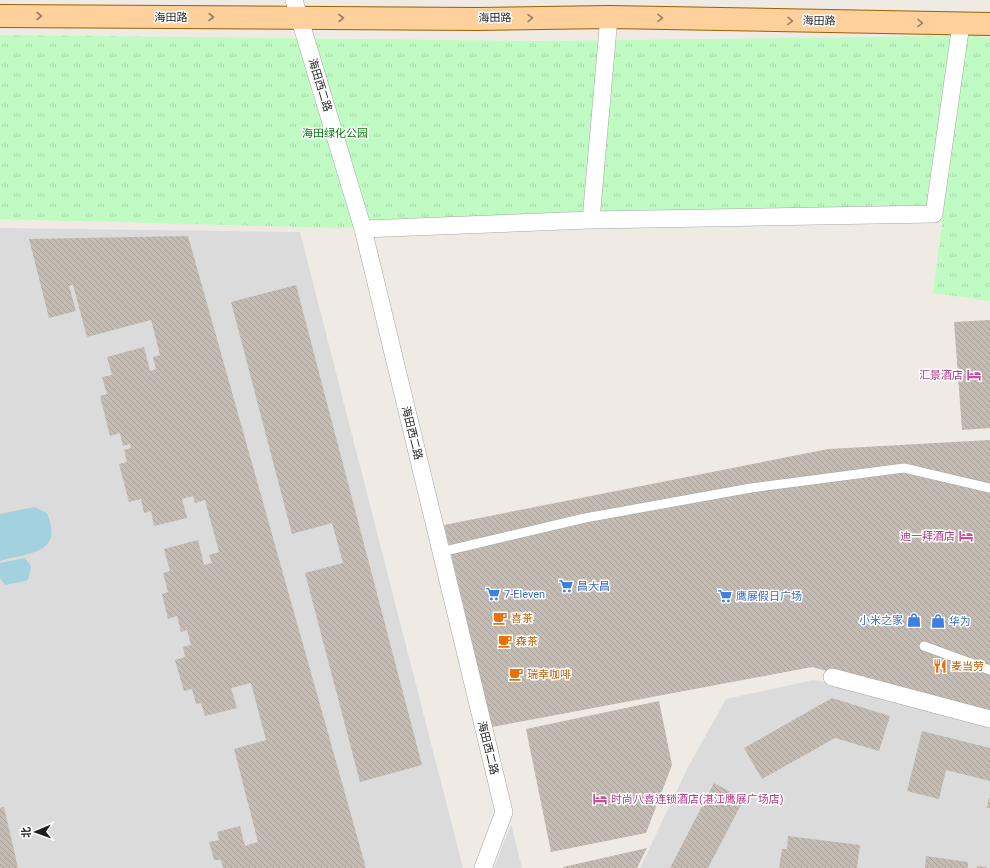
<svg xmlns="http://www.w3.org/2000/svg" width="990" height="868" font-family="Roboto,'Noto Sans SC',sans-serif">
<defs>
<pattern id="park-tufts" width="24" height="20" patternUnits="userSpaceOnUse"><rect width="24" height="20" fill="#c0fbc3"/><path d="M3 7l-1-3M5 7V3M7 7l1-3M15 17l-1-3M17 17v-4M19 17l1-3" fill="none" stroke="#a5d7a7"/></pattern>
<pattern id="building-back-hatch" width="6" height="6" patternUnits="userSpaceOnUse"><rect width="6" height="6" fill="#c4bbb3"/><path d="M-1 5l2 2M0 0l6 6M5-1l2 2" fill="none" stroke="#a8a09a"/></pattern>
</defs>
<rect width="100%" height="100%" fill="#efebe4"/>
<!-- residential -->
<path fill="#dcdbdb" d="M0 228 300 232 463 868H0Z
M813 680 851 686 990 726V868H640L687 769 726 699Z
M511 824 522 868H494Z"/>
<!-- park -->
<path fill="url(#park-tufts)" d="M0 35 540 41 957 36 933 212 523 218 338 228 0 219Z
M966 35 990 38V301L933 293Z"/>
<!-- water -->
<path fill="#a3d2de" d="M34 507 47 513C64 555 29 552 0 561V514Z
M25 558 31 566 29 578 26 581 5 585 0 578V563Z"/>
<!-- building -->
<path fill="url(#building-back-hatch)" d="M188 236 366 868H223L221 860H214L209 842 219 840 217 832 240 826 245 846 258 842 234 749 266 740 251 683 231 688 237 708 205 716 201 703 196 704 192 689 184 691 175 660 185 657 183 647 191 645 187 630 181 632 177 616 168 619 162 594 168 592 163 573 170 571 164 549 198 540 204 565 212 563 209 555 219 552 205 500 195 503 193 496 182 499 187 518 154 526 151 511 144 513 141 499 129 502 119 464 127 462 124 450 131 448 130 444 123 446 120 433 110 436 100 396 107 394 102 377 112 375 107 357 144 347 150 371 156 369 153 357 160 355 151 320 87 337 73 285 69 286 76 311 49 318 29 239Z
M296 285 422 765 360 782 305 573 343 563 332 523 292 534 231 302Z
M990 320V428L962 430 954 322Z
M990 440V715L812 667 492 727 444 525 828 449Z
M832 698 890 716 879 751 835 738 762 779 744 748Z
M659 701 672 765 646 833 551 852 526 729Z
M922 731 990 748V781L946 770 939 799 907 791Z
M714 783 744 799 708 868H670Z
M989 798H990V808H987Z
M4 807 18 868H0V808Z
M788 836 860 845 857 868H779L782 849H787Z
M647 848 637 868H563V867Z
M926 856 968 862V868H925Z
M977 866 987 867V868H977Z"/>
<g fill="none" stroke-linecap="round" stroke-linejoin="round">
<defs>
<path id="service" d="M441 552 585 518 751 488 904 468 990 488
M924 646 990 670"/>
<path id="minor" d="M294 0 363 229 504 812 483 868
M591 220 609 17
M363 229 591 220 934 214 961 24
M832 677 990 719"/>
<path id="primary" d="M0 16 477 19 609 17 990 24"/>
</defs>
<!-- service casing -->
<use href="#service" stroke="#a5a5a5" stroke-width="10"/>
<!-- minor casing -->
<use href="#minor" stroke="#a5a5a5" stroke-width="18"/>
<!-- primary casing -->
<use href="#primary" stroke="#986200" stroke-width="24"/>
<!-- service -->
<use href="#service" stroke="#fff" stroke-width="9"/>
<!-- minor -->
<use href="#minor" stroke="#fff" stroke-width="17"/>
<!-- primary -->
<use href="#primary" stroke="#fed09b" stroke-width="22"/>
</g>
<!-- one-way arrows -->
<defs><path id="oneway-chevron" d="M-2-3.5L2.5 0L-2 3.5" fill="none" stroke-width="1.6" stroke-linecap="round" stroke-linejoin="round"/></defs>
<g stroke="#998063">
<use href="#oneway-chevron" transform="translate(39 16)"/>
<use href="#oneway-chevron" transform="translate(211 17)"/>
<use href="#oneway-chevron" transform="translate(341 18)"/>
<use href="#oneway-chevron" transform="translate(530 18) rotate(-1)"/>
<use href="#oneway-chevron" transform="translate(660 18) rotate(1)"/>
<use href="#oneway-chevron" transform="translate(790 21) rotate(1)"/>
<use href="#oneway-chevron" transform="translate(920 23) rotate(1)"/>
</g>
<!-- icons -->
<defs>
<symbol id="hotel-bare" viewBox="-9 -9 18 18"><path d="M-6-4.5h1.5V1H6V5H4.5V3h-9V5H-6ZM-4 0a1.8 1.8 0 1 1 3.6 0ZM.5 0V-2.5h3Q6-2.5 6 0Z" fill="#d1479c" stroke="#fff" stroke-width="2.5" paint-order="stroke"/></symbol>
<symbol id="supermarket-bare" viewBox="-9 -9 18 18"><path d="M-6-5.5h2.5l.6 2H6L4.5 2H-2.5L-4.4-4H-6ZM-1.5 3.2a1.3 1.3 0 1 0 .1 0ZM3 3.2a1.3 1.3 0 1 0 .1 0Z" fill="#3f7fe0" stroke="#fff" stroke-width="2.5" paint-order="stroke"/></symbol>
<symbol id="cafe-bare" viewBox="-9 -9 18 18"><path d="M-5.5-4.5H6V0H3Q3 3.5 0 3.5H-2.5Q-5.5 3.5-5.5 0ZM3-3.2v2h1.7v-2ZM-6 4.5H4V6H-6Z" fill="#e8710a" stroke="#fff" stroke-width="2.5" paint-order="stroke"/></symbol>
<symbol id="shop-bare" viewBox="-9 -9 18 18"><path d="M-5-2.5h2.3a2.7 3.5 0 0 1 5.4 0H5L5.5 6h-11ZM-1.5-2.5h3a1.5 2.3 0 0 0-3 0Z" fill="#3f7fe0" stroke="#fff" stroke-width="2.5" paint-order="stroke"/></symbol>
<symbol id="restaurant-bare" viewBox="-9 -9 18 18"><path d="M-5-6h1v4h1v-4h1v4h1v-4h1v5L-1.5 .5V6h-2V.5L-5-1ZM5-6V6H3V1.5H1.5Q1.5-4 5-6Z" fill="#e8710a" stroke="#fff" stroke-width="2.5" paint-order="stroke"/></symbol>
</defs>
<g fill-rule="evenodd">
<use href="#hotel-bare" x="964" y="365" width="20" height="20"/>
<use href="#hotel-bare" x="956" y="526" width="20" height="20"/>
<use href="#supermarket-bare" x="556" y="576" width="20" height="20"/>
<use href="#supermarket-bare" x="483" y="584" width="20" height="20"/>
<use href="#supermarket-bare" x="715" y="586" width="20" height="20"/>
<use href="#cafe-bare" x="490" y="608" width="20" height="20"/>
<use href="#shop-bare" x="904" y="610" width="20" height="20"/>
<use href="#shop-bare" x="928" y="611" width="20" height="20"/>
<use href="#cafe-bare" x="495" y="631" width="20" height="20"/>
<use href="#restaurant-bare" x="930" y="656" width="20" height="20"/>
<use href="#cafe-bare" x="506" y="664" width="20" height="20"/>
<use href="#hotel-bare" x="590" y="789" width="20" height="20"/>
</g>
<g text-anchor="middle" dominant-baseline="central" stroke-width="3" stroke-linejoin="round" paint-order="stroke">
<!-- street labels -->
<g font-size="11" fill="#1e1e1e" stroke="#fff">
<text x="171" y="17">海田路</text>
<text transform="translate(495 18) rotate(-1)">海田路</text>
<text transform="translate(819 21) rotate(1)">海田路</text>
<text transform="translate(320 85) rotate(73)">海田西二路</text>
<text transform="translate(412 433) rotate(76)">海田西二路</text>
<text transform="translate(488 748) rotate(76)">海田西二路</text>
</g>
<!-- park labels -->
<g font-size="11" fill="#098010" stroke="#fff">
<text x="335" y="133">海田绿化公园</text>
</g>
<!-- hotel labels -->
<g font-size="11" fill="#b23c85" stroke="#fff" text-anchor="end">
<text x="963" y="375">汇景酒店</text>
<text x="955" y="536">迪一拜酒店</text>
<text x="611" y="799" text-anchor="start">时尚八喜连锁酒店(湛江鹰展广场店)</text>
</g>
<!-- shop labels -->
<g font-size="11" fill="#366cbe" stroke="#fff" text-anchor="start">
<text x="577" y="586">昌大昌</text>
<text x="504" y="594">7-Eleven</text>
<text x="736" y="596">鹰展假日广场</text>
<text x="903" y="620" text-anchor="end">小米之家</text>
<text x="949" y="621">华为</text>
</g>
<!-- food labels -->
<g font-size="11" fill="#c56008" stroke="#fff" text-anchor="start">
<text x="511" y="618">喜茶</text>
<text x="516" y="641">森茶</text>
<text x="951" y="666">麦当劳</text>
<text x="527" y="674">瑞幸咖啡</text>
</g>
</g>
<!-- north arrow -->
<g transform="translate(36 832) rotate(268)" stroke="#ffffff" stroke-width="3" paint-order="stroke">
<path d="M0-3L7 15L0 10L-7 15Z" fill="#1e1e1e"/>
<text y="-6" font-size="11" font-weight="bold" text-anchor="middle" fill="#1e1e1e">北</text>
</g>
</svg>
